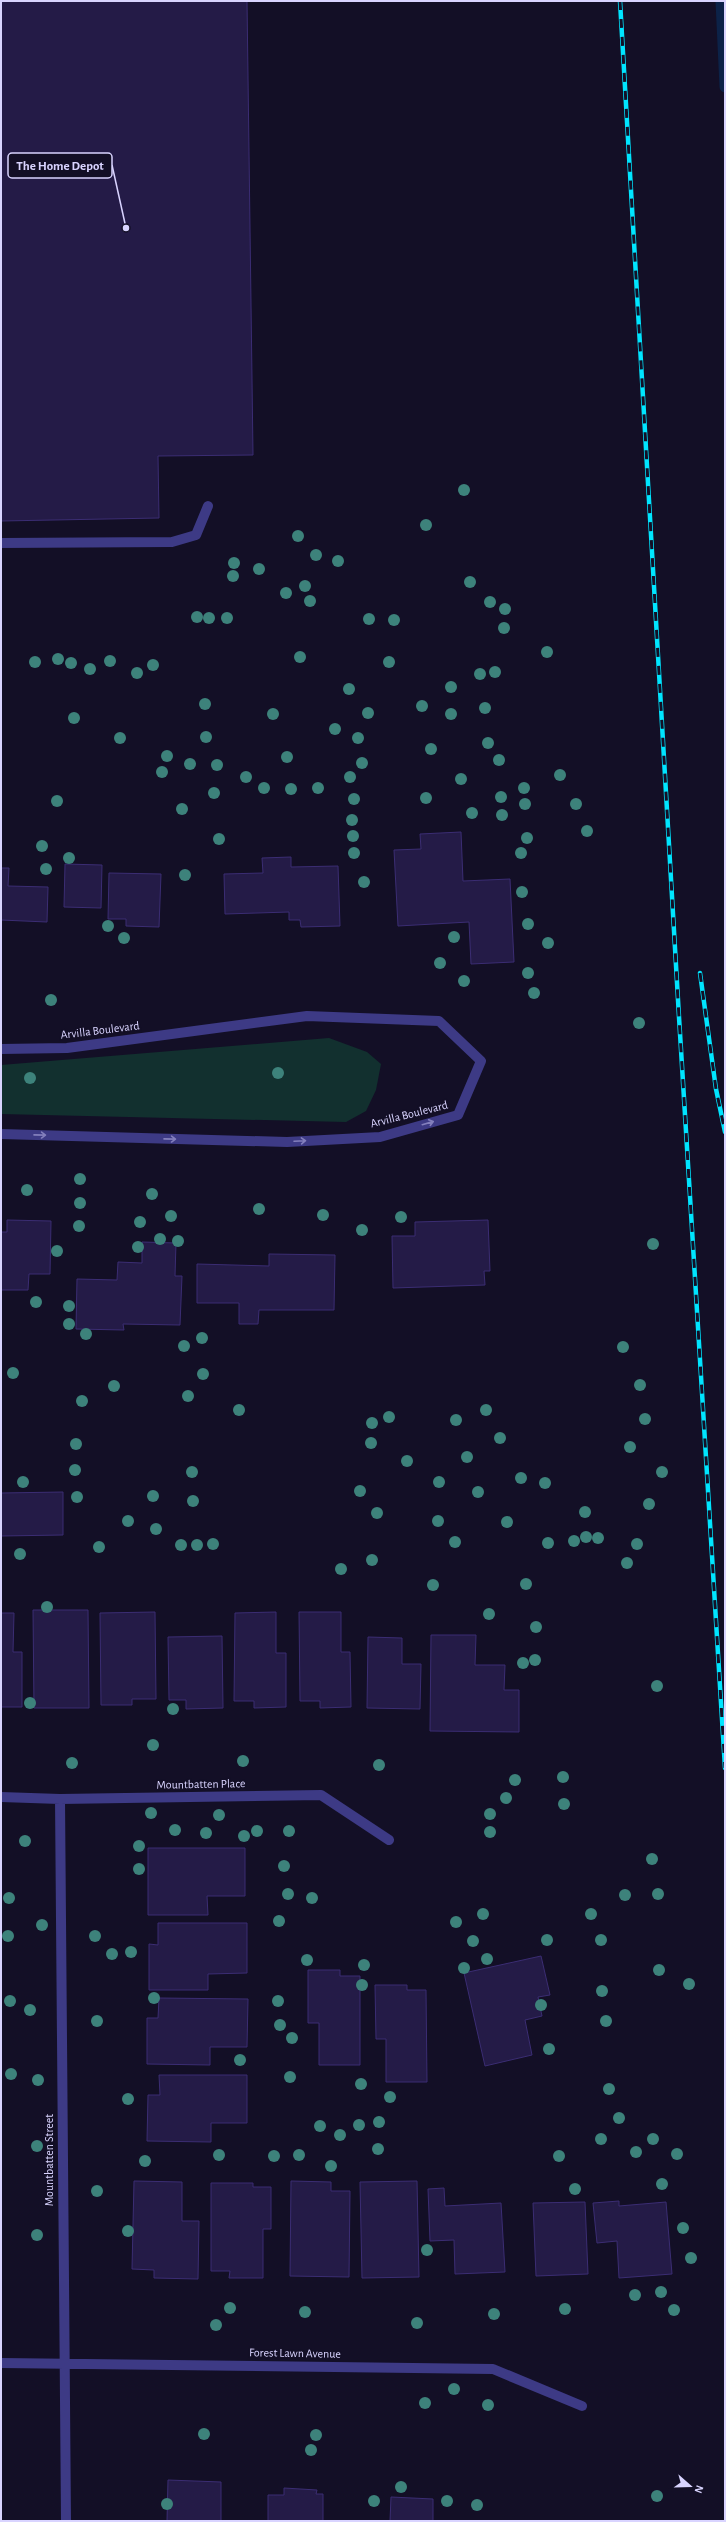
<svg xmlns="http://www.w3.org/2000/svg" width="726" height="2522" font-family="'Alegreya Sans',sans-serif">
<rect width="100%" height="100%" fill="#130f26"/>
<!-- green -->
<path fill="#12302f" d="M329 1038 367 1052 381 1064 376 1090 366 1111 346 1122 1 1114V1065Z"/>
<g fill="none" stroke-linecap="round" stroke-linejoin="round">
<!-- stream -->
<path stroke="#0c2248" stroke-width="11" d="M721 1 725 87"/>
</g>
<!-- building -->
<path fill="#241b47" stroke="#3b2d73" d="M1 1H247L253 455 158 456 159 518 1 521Z
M461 832 463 881 510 879 514 962 471 964 469 922 398 926 394 850 421 849 420 834Z
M291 857V867L338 866 340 926 301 927 300 920H289V912L225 914 224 874 263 873 262 858Z
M65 864 102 865 101 908 64 907Z
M1 868H9L8 886 48 887 47 922 1 920Z
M109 873 161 874 159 927 126 926V919H108Z
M7 1220 51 1221 50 1274H29L28 1290H1V1232H7Z
M488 1220 490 1271H484L485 1285 393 1288 392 1236H415V1222Z
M142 1242 176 1243 175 1276H182L180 1325 123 1324 124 1330 76 1329 77 1279 117 1280 118 1262 142 1263Z
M269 1254 335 1255 334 1310H259L258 1324H239V1303H197V1264L269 1266Z
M63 1492V1535L1 1536V1493Z
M33 1610H88L89 1708H34Z
M155 1612 156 1699H132V1705H101L100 1613Z
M276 1612V1653H286V1707L254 1708V1701H234L235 1613Z
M299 1612H341V1652H350L351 1707 320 1708V1701H300Z
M1 1613H14L13 1652H22V1707H1Z
M431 1635H476L475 1665H505L504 1690H519V1732L430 1731Z
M222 1636 223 1708 186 1709V1700H169L168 1637Z
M368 1637 402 1638V1664H421L420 1709 367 1708Z
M148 1848H245V1896H207L208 1915H148Z
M158 1923H247V1973L208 1974V1990H149V1944L158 1945Z
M541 1956 550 1995 538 1997 542 2016 525 2020 532 2055 485 2066 464 1973Z
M308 1970H340V1976H360V2065H319V2023H308Z
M375 1985H407V1990H426L427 2082H386V2039H376Z
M159 1998 248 1999 247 2047H210V2065L147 2064V2018H158Z
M159 2075H247V2123H211V2142L147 2141 148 2095H160Z
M134 2181 182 2182V2221H199L198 2279 154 2278V2270L132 2269Z
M291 2181 331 2182V2191H350L349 2277 290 2276Z
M417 2181 419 2277 362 2278 360 2182Z
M211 2183H253V2187H271V2229H263V2278H229L230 2271H211Z
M444 2188 445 2206 501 2203 505 2272 455 2274 454 2240 430 2241 428 2189Z
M619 2201V2206L666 2202 672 2274 619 2278 617 2241 597 2243 593 2203Z
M585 2202 588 2274 536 2276 533 2203Z
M168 2480 221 2482V2521H167Z
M284 2488 317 2490 316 2494H323V2521H268V2495H284Z
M391 2497 433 2499V2521H390Z"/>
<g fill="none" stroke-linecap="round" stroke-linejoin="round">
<!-- minor -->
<path stroke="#3d3a85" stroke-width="10" d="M1 543 172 542 196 535 208 506
M1 1049 67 1048 307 1016 439 1021 481 1061 458 1115 380 1137 287 1142 1 1134
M1 1797 60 1799 321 1795 389 1840
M60 1799 66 2521
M1 2363 493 2369 582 2406"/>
<defs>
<path id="rail" d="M620 1 679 1017 725 1768
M700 973 716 1089 725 1132"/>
</defs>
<!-- rail casing -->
<use href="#rail" stroke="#00e5ff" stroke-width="4.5"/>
<!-- rail -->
<use href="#rail" stroke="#130f26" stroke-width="3" stroke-dasharray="9" stroke-linecap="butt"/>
</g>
<!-- trees -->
<g fill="#3d827b">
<circle cx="464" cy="490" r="6"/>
<circle cx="426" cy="525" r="6"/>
<circle cx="298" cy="536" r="6"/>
<circle cx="316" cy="555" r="6"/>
<circle cx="338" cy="561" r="6"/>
<circle cx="234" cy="563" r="6"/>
<circle cx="259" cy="569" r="6"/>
<circle cx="233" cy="576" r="6"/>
<circle cx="470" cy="582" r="6"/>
<circle cx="305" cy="586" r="6"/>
<circle cx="286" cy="593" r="6"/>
<circle cx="310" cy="601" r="6"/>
<circle cx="490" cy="602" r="6"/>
<circle cx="505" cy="609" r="6"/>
<circle cx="197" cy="617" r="6"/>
<circle cx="209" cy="618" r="6"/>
<circle cx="227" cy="618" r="6"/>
<circle cx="369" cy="619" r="6"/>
<circle cx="394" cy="620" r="6"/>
<circle cx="504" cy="628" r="6"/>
<circle cx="547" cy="652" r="6"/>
<circle cx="300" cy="657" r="6"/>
<circle cx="58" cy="659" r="6"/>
<circle cx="110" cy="661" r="6"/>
<circle cx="35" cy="662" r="6"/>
<circle cx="389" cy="662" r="6"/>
<circle cx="71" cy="663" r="6"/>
<circle cx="153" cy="665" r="6"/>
<circle cx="90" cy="669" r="6"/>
<circle cx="495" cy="672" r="6"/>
<circle cx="137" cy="673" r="6"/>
<circle cx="480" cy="674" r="6"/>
<circle cx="451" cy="687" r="6"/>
<circle cx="349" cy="689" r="6"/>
<circle cx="205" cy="704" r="6"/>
<circle cx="422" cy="706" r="6"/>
<circle cx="485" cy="708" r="6"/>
<circle cx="368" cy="713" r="6"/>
<circle cx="273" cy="714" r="6"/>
<circle cx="451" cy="714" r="6"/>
<circle cx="74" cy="718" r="6"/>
<circle cx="335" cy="729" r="6"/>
<circle cx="206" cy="737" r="6"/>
<circle cx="120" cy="738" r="6"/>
<circle cx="358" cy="738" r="6"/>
<circle cx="488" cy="743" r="6"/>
<circle cx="431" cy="749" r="6"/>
<circle cx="167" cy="756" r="6"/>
<circle cx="287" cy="757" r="6"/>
<circle cx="499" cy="760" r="6"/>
<circle cx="362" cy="763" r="6"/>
<circle cx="190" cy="764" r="6"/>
<circle cx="217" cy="765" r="6"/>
<circle cx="162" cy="772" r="6"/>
<circle cx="560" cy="775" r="6"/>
<circle cx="246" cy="777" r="6"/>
<circle cx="350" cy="777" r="6"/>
<circle cx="461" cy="779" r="6"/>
<circle cx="264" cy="788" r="6"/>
<circle cx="318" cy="788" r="6"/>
<circle cx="524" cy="788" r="6"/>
<circle cx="291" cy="789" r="6"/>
<circle cx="214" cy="793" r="6"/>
<circle cx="501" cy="797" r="6"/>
<circle cx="426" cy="798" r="6"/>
<circle cx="354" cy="799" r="6"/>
<circle cx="57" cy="801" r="6"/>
<circle cx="525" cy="804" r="6"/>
<circle cx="576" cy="804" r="6"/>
<circle cx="182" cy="809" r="6"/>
<circle cx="472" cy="813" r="6"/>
<circle cx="502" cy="815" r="6"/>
<circle cx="352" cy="820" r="6"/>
<circle cx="587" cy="831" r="6"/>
<circle cx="353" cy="836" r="6"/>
<circle cx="527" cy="838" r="6"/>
<circle cx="219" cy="839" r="6"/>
<circle cx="42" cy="846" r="6"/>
<circle cx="354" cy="853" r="6"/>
<circle cx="521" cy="853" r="6"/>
<circle cx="69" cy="858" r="6"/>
<circle cx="46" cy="869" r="6"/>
<circle cx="185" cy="875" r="6"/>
<circle cx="364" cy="882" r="6"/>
<circle cx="522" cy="892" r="6"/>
<circle cx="528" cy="924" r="6"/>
<circle cx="108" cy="926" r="6"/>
<circle cx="454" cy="937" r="6"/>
<circle cx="124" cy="938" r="6"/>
<circle cx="548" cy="943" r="6"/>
<circle cx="440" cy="963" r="6"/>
<circle cx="528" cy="973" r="6"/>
<circle cx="464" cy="981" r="6"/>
<circle cx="534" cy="993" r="6"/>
<circle cx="51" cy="1000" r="6"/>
<circle cx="639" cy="1023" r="6"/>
<circle cx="278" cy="1073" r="6"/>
<circle cx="30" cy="1078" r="6"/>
<circle cx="80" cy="1179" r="6"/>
<circle cx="27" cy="1190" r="6"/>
<circle cx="152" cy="1194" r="6"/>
<circle cx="80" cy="1203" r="6"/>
<circle cx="259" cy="1209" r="6"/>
<circle cx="323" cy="1215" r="6"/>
<circle cx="171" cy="1216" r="6"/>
<circle cx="401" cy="1217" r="6"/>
<circle cx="140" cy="1222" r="6"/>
<circle cx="79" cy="1226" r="6"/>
<circle cx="362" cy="1230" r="6"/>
<circle cx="160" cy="1239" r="6"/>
<circle cx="178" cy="1241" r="6"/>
<circle cx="653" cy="1244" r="6"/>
<circle cx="138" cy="1247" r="6"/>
<circle cx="57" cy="1251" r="6"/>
<circle cx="36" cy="1302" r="6"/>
<circle cx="69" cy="1306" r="6"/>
<circle cx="69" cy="1324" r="6"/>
<circle cx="86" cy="1334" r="6"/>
<circle cx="202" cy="1338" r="6"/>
<circle cx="184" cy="1346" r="6"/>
<circle cx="623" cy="1347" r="6"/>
<circle cx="13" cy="1373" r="6"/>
<circle cx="203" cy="1374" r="6"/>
<circle cx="640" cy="1385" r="6"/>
<circle cx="114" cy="1386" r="6"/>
<circle cx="188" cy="1396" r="6"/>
<circle cx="82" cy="1401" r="6"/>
<circle cx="239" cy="1410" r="6"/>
<circle cx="486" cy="1410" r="6"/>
<circle cx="389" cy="1417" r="6"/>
<circle cx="645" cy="1419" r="6"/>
<circle cx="456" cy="1420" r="6"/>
<circle cx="372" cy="1423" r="6"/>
<circle cx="500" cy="1438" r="6"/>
<circle cx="371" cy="1443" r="6"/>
<circle cx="76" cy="1444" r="6"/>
<circle cx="630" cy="1447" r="6"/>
<circle cx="467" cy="1457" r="6"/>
<circle cx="407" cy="1461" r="6"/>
<circle cx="75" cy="1470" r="6"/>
<circle cx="192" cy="1472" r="6"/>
<circle cx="662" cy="1472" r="6"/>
<circle cx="521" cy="1478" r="6"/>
<circle cx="23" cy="1482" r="6"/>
<circle cx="439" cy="1482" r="6"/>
<circle cx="545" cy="1483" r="6"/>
<circle cx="360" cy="1491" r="6"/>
<circle cx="478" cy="1492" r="6"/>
<circle cx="153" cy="1496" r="6"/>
<circle cx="77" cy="1497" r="6"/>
<circle cx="193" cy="1501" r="6"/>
<circle cx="649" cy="1504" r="6"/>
<circle cx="585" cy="1512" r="6"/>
<circle cx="377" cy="1513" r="6"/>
<circle cx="128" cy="1521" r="6"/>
<circle cx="438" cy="1521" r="6"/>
<circle cx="507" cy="1522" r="6"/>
<circle cx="156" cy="1529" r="6"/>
<circle cx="586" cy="1537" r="6"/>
<circle cx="598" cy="1538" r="6"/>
<circle cx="574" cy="1541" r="6"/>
<circle cx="455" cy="1542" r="6"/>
<circle cx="548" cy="1543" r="6"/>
<circle cx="213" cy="1544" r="6"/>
<circle cx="637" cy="1544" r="6"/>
<circle cx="181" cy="1545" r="6"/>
<circle cx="197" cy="1545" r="6"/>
<circle cx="99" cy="1547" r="6"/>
<circle cx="20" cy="1554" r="6"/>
<circle cx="372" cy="1560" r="6"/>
<circle cx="627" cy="1563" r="6"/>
<circle cx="341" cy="1569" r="6"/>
<circle cx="526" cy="1584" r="6"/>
<circle cx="433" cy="1585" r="6"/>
<circle cx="47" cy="1607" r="6"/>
<circle cx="489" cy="1614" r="6"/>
<circle cx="536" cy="1627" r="6"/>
<circle cx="535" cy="1660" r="6"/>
<circle cx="523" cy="1663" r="6"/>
<circle cx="657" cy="1686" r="6"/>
<circle cx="30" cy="1703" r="6"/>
<circle cx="173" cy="1709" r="6"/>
<circle cx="153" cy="1745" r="6"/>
<circle cx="243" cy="1761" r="6"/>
<circle cx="72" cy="1763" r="6"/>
<circle cx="379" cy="1765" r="6"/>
<circle cx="563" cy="1777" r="6"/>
<circle cx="515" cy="1780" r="6"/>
<circle cx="506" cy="1798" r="6"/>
<circle cx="564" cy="1804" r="6"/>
<circle cx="151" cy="1813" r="6"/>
<circle cx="490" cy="1814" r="6"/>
<circle cx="219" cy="1815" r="6"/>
<circle cx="175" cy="1830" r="6"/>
<circle cx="257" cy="1831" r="6"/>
<circle cx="289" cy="1831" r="6"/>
<circle cx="490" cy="1832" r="6"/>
<circle cx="206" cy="1833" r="6"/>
<circle cx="244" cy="1836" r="6"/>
<circle cx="25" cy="1841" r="6"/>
<circle cx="139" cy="1846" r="6"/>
<circle cx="652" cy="1859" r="6"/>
<circle cx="284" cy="1866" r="6"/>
<circle cx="139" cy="1869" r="6"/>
<circle cx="288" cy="1894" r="6"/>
<circle cx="658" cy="1894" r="6"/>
<circle cx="625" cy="1895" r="6"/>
<circle cx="9" cy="1898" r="6"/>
<circle cx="312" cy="1898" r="6"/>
<circle cx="483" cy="1914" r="6"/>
<circle cx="591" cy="1914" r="6"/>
<circle cx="279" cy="1921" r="6"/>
<circle cx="456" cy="1922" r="6"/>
<circle cx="42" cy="1925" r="6"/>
<circle cx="8" cy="1936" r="6"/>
<circle cx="95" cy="1936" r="6"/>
<circle cx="547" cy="1940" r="6"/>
<circle cx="601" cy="1940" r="6"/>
<circle cx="473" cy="1941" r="6"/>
<circle cx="131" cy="1952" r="6"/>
<circle cx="112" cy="1954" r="6"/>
<circle cx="487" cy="1959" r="6"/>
<circle cx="307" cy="1960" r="6"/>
<circle cx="364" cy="1965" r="6"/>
<circle cx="464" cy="1968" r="6"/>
<circle cx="659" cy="1970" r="6"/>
<circle cx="689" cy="1984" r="6"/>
<circle cx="362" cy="1985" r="6"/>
<circle cx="602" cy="1991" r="6"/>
<circle cx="154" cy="1998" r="6"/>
<circle cx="10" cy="2001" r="6"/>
<circle cx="278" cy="2001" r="6"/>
<circle cx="541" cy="2005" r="6"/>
<circle cx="30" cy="2010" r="6"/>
<circle cx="97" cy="2021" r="6"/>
<circle cx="606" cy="2021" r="6"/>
<circle cx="280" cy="2025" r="6"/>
<circle cx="292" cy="2038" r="6"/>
<circle cx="549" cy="2049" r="6"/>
<circle cx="240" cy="2060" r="6"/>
<circle cx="11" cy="2074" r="6"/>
<circle cx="290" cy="2077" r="6"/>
<circle cx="38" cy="2080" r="6"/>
<circle cx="361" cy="2084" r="6"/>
<circle cx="609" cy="2089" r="6"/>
<circle cx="390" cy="2097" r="6"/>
<circle cx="128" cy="2099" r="6"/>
<circle cx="619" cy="2118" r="6"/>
<circle cx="379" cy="2122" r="6"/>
<circle cx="359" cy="2125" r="6"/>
<circle cx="320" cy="2126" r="6"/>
<circle cx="340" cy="2135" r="6"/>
<circle cx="601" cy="2139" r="6"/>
<circle cx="653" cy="2139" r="6"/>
<circle cx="37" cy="2146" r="6"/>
<circle cx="378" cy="2149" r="6"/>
<circle cx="636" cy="2152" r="6"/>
<circle cx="677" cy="2154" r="6"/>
<circle cx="219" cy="2155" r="6"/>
<circle cx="299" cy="2155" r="6"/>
<circle cx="274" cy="2156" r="6"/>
<circle cx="559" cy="2156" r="6"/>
<circle cx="145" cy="2161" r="6"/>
<circle cx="331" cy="2166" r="6"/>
<circle cx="662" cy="2184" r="6"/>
<circle cx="575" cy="2189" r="6"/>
<circle cx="97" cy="2191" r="6"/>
<circle cx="683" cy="2228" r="6"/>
<circle cx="128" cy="2231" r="6"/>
<circle cx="37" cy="2235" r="6"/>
<circle cx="427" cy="2250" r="6"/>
<circle cx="691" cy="2258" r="6"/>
<circle cx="661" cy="2292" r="6"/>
<circle cx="635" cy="2295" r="6"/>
<circle cx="230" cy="2308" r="6"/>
<circle cx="565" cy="2309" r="6"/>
<circle cx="674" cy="2310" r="6"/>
<circle cx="305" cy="2312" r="6"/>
<circle cx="494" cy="2314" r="6"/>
<circle cx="417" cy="2323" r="6"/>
<circle cx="216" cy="2325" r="6"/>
<circle cx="454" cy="2389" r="6"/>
<circle cx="425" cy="2403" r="6"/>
<circle cx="488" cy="2405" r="6"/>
<circle cx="204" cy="2434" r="6"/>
<circle cx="316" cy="2435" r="6"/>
<circle cx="311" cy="2450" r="6"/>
<circle cx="401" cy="2487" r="6"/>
<circle cx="657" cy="2496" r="6"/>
<circle cx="374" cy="2501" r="6"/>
<circle cx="447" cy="2501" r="6"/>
<circle cx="167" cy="2504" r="6"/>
<circle cx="477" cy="2505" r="6"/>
</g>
<!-- one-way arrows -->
<defs><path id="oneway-shaft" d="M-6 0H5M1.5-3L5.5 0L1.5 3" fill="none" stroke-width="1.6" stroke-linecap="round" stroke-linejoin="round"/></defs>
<g stroke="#837fbc">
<use href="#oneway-shaft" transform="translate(428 1123) rotate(-16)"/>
<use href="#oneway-shaft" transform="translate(40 1135) rotate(1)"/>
<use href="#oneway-shaft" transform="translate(170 1139) rotate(1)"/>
<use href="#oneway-shaft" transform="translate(300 1141) rotate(-3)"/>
</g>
<g text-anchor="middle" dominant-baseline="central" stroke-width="3.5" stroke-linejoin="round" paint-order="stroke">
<!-- street labels -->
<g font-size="12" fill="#d9d4ff" stroke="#130f26">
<text transform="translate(100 1030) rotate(-7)">Arvilla Boulevard</text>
<text transform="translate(409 1114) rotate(-14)">Arvilla Boulevard</text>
<text transform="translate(201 1784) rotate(-1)">Mountbatten Place</text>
<text transform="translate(49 2160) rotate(-90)">Mountbatten Street</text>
<text transform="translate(295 2353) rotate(1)">Forest Lawn Avenue</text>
</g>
</g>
<!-- callouts -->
<path fill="none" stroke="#d9d4ff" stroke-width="1.5" d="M126 228L112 165"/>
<circle fill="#d9d4ff" stroke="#130f26" stroke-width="1.5" cx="126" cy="228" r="4"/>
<rect fill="#130f26" stroke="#d9d4ff" stroke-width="1.5" x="8" y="153" width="104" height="25" rx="4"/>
<g font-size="13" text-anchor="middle" font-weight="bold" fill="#d9d4ff">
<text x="60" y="170">The Home Depot</text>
</g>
<!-- border -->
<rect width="726" height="2522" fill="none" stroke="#d9d4ff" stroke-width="4"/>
<!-- north arrow -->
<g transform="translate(690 2486) rotate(110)" stroke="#130f26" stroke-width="3" paint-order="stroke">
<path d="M0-3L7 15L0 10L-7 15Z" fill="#d9d4ff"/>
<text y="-6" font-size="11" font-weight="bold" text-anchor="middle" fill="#d9d4ff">N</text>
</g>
</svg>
